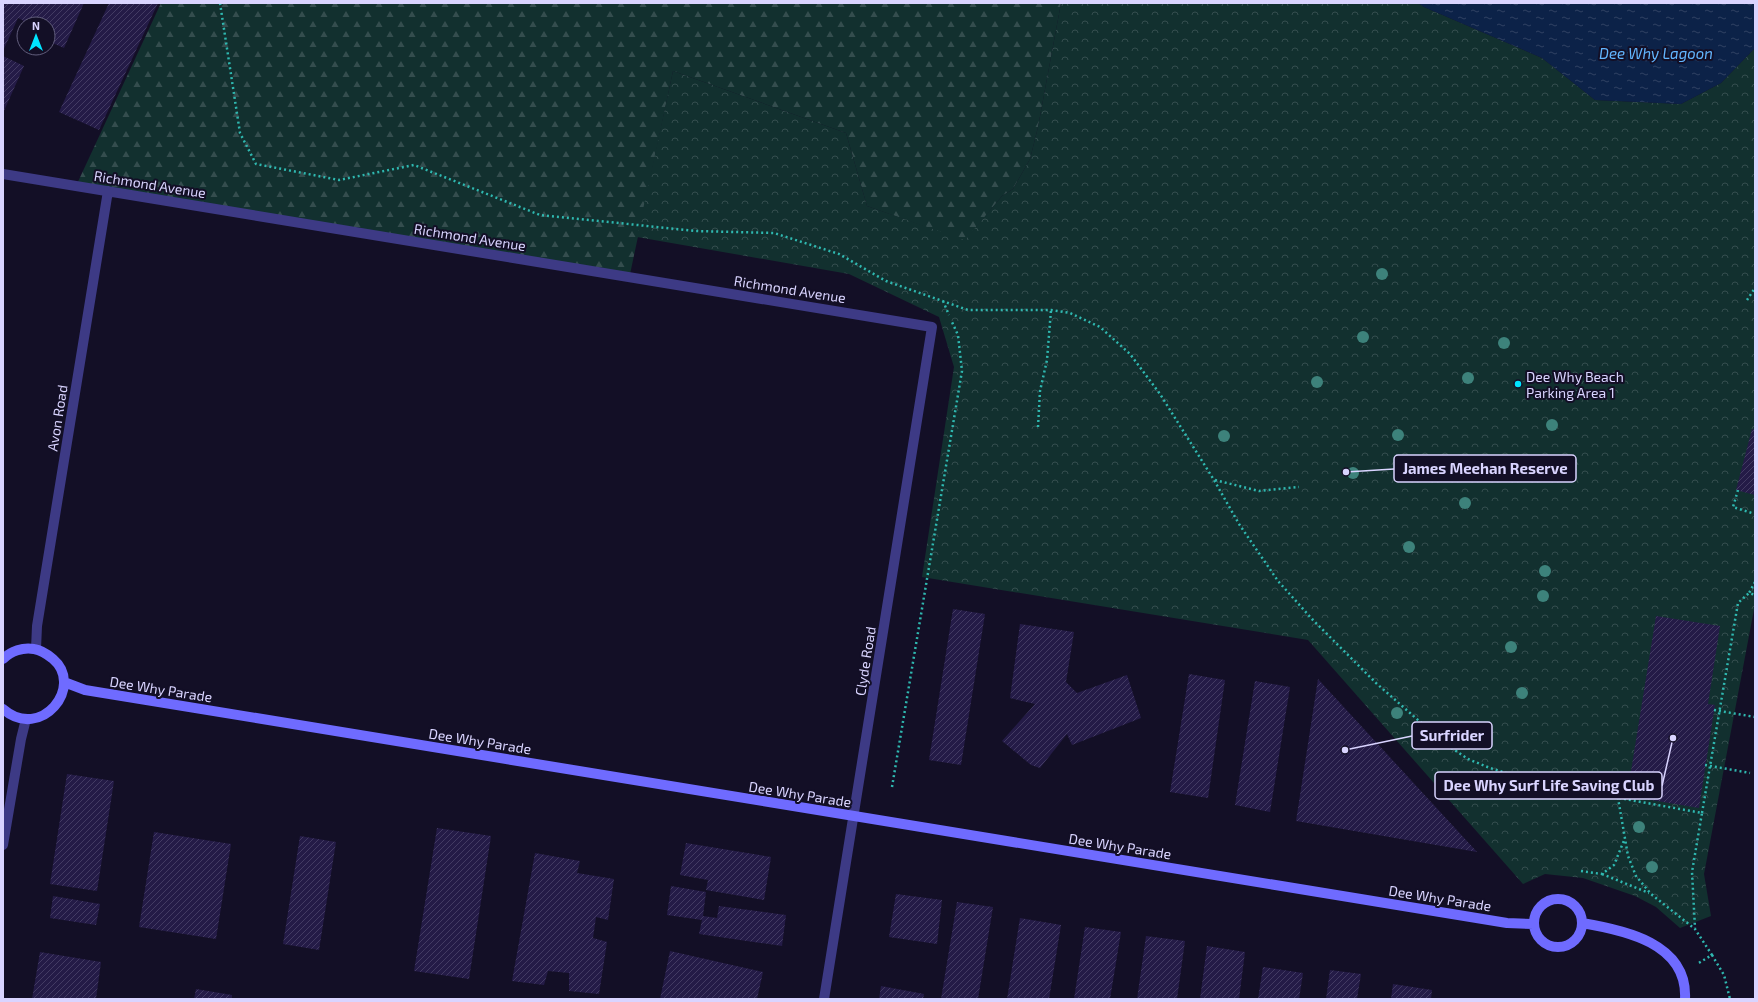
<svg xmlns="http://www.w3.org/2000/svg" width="1758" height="1002" font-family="'Exo 2',sans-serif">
<defs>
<pattern id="forest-firs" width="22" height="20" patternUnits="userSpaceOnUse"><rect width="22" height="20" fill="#12302f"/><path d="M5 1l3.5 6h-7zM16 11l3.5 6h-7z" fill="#344d4e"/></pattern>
<pattern id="park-crowns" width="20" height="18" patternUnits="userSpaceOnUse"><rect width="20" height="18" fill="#12302f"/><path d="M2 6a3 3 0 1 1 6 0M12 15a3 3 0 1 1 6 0" fill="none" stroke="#344d4e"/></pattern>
<pattern id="water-ripples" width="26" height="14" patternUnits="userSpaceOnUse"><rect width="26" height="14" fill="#0c2248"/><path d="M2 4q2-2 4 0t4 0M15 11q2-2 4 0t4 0" fill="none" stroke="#2f4163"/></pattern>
<pattern id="building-hatch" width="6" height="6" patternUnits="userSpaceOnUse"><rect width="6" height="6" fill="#241b47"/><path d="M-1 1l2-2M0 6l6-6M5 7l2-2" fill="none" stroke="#433b63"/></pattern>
</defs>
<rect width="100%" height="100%" fill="#130f26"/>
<!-- forest -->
<path fill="url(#forest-firs)" d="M161 3H1061L1038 127 1030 159 1013 189 1002 196 965 241 867 206 846 133 673 71 629 279 76 186Z"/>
<!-- park -->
<path fill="url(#park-crowns)" d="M1061 3H1418L1424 7 1542 58 1595 100 1681 104 1721 83 1755 48V604L1704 874 1711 916 1680 928 1656 907 1635 896 1583 878 1545 874 1523 884 1308 640 922 577 954 367 939 317 849 274 637 237 673 71 846 133 867 206 965 240 1002 196 1013 189 1030 159 1038 127Z"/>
<!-- water -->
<path fill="url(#water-ripples)" d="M1418 3H1755V48L1721 83 1681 104 1595 100 1542 58 1424 7Z"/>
<!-- building -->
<path fill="url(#building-hatch)" d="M3 3H84L64 48 48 41V24H30L18 18 3 51Z
M109 3H158L99 130 59 112Z
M3 56 24 66 3 113Z
M1752 429 1755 430V495L1736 490Z
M953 609 985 614 961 765 929 760Z
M1656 616 1720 626 1708 704 1715 705 1699 808 1627 796Z
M1020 624 1074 632 1066 682 1077 693 1127 675 1141 718 1072 745 1067 734 1040 768 1031 765 1002 741 1035 704 1010 698Z
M1189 674 1225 680 1208 798 1170 792Z
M1318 679 1477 852 1296 821Z
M1255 681 1290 687 1270 812 1235 805Z
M67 774 114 781 97 891 50 884Z
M437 828 491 836 469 979 414 971Z
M154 832 231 844 216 939 139 927Z
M300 836 336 842 319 950 283 944Z
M686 843 771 857 764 900 706 890 708 880 680 875Z
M535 853 580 861 577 873 614 879 608 920 596 917 593 938 607 942 599 994 569 991V973L548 971 544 985 512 981Z
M671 886 706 892 703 916 717 918 719 906 786 915 782 946 699 934 702 920 667 915Z
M896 894 942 900 937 944 889 937Z
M53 896 100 904 96 925 50 918Z
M957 902 993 907 978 999H941Z
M1020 918 1061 925 1049 999H1007Z
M1085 927 1121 932 1110 999H1074Z
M1146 936 1185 941 1177 999H1137Z
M1207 946 1245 952 1239 999H1200Z
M670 951 763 972 757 999H660Z
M40 952 101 962 96 999H32Z
M1263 967 1303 973 1299 999H1258Z
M1330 970 1361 974 1357 999H1326Z
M1393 984 1432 990 1431 999H1391Z
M881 986 924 994 923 999H879Z
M196 989 232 995V999H194Z"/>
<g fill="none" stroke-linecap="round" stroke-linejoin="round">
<!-- path -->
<path stroke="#2fb8b0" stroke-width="2.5" stroke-dasharray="2 3" stroke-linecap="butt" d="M220 3 240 133 256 164 339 180 414 165 540 215 696 231 774 233 839 254 886 281 968 310H1051L1070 313 1100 327 1130 354 1160 394 1214 480 1239 524 1278 581 1312 619 1376 683 1444 743 1468 759 1490 768 1535 782 1618 798 1628 856 1636 876 1651 894 1695 929 1712 955 1697 964
M1747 300 1755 288
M943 301 949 315
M1038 427 1040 391 1047 360 1051 310
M1215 480 1259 491 1299 487
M1738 490 1733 507 1755 514
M1755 582 1749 593 1755 595
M1714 710 1755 717
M1705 765 1750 773
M892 787 962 371 958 335 952 322
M1619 798 1702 813 1692 872 1695 928
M1702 813 1738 603 1749 593
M1581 871 1602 874 1614 865 1625 838
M1602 874 1649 893
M1712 955 1724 975 1730 999"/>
<!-- street -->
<path stroke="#3d3a85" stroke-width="10" d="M3 174 932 327 824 999
M36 649 37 626 108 191
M3 845 21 739 26 719"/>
<!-- secondary -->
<path stroke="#6f6bff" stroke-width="10" d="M3 659C11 651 23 647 34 649 41 650 47 654 53 659 85 686 41 742 3 709
M64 682 85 690 1507 923 1534 924
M1534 923a24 24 0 1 1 48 0a24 24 0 1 1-48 0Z
M1582 923C1624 930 1688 943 1685 999"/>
</g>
<!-- trees -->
<g fill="#3d827b">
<circle cx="1382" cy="274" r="6"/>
<circle cx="1363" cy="337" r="6"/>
<circle cx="1504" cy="343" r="6"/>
<circle cx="1468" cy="378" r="6"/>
<circle cx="1317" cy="382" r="6"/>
<circle cx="1552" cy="425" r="6"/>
<circle cx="1398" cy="435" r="6"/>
<circle cx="1224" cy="436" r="6"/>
<circle cx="1353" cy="473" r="6"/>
<circle cx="1465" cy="503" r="6"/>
<circle cx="1409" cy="547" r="6"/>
<circle cx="1545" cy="571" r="6"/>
<circle cx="1543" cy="596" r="6"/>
<circle cx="1511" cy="647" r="6"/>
<circle cx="1522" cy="693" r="6"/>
<circle cx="1397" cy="713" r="6"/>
<circle cx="1639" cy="827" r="6"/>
<circle cx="1652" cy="867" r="6"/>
</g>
<!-- markers -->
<circle fill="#00e5ff" stroke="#130f26" stroke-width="1.5" cx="1518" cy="384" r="4"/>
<g text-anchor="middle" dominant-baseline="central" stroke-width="4" stroke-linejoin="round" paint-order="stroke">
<!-- street labels -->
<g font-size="14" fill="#d9d4ff" stroke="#130f26">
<text transform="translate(150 184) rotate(9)">Richmond Avenue</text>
<text transform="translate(470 237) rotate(9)">Richmond Avenue</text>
<text transform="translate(790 289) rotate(9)">Richmond Avenue</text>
<text transform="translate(57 418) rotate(-81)">Avon Road</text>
<text transform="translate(865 661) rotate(-81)">Clyde Road</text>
<text transform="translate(161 689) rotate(9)">Dee Why Parade</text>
<text transform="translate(480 741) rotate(9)">Dee Why Parade</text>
<text transform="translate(800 794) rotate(9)">Dee Why Parade</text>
<text transform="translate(1120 846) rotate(9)">Dee Why Parade</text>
<text transform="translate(1440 898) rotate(9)">Dee Why Parade</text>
</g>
<!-- poi labels -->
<g font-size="14" fill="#d9d4ff" stroke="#130f26" text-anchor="start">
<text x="1526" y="376">Dee Why Beach<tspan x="1526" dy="16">Parking Area 1</tspan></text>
</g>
<!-- water labels -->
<g font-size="15" font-style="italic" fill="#62b6ff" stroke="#130f26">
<text x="1656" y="53">Dee Why Lagoon</text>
</g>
</g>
<!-- callouts -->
<path fill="none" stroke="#d9d4ff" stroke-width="1.5" d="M1346 472L1394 469M1345 750L1412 736M1673 738L1662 786"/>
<g fill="#d9d4ff" stroke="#130f26" stroke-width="1.5">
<circle cx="1346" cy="472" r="4"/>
<circle cx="1345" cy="750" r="4"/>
<circle cx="1673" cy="738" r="4"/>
</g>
<g fill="#130f26" stroke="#d9d4ff" stroke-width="1.5">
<rect x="1394" y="455" width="182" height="27" rx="4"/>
<rect x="1412" y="722" width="80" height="27" rx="4"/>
<rect x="1435" y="772" width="227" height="27" rx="4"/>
</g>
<g font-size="15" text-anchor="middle" font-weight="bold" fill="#d9d4ff">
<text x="1485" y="474">James Meehan Reserve</text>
<text x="1452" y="741">Surfrider</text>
<text x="1549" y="791">Dee Why Surf Life Saving Club</text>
</g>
<!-- border -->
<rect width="1758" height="1002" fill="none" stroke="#d9d4ff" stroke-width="8"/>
<!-- north arrow -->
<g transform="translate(36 36)"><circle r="19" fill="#130f26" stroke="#625e7d"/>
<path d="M0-3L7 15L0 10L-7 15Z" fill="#00e5ff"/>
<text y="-6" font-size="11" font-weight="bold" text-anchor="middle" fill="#d9d4ff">N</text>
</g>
</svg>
